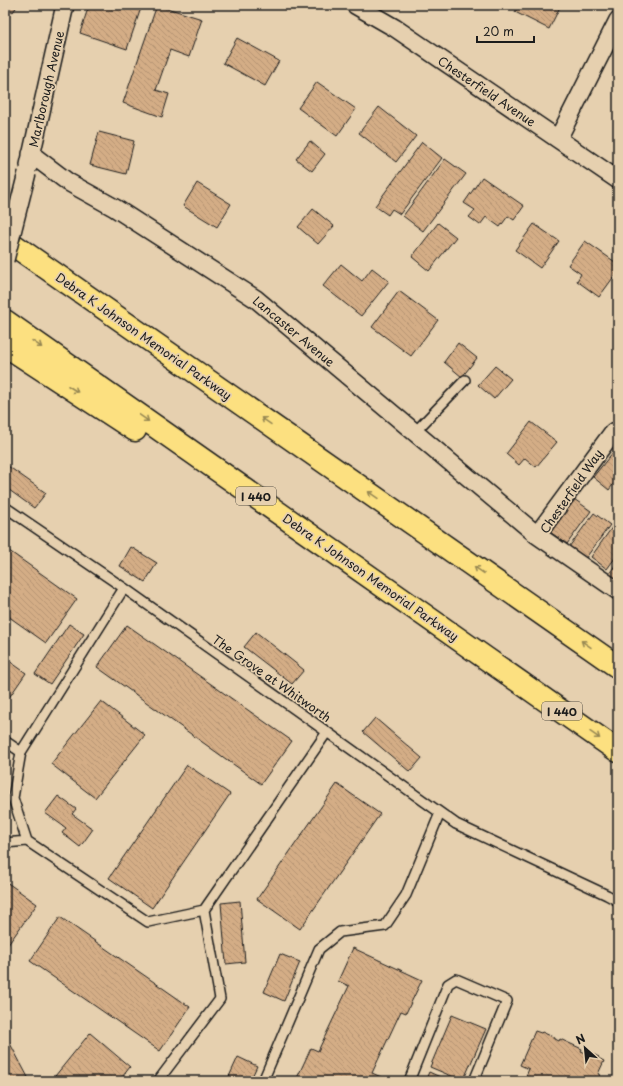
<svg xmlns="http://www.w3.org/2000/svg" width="623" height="1086" font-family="'Playpen Sans',sans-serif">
<defs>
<pattern id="building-back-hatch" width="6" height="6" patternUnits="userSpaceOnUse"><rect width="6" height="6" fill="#d4ad86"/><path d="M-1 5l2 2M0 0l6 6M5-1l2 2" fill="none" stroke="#b59473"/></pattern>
</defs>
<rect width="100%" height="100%" fill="#e6d0af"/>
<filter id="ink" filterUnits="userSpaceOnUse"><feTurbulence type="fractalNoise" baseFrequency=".025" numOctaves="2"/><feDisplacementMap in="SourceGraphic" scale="8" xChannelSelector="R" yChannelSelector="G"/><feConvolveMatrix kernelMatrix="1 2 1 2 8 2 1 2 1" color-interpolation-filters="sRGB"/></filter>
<g filter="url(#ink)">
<!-- building -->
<path fill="url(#building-back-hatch)" stroke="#1c1c1c" d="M5 5H18L13 12 5 7Z
M89 5H142L127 49 80 33Z
M157 5 202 19 189 57 170 50 156 90 169 94 162 117 123 103Z
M519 5H561L549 29 515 12Z
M237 38 279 61 265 86 223 63Z
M317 82 356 109 337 136 298 108Z
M379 107 416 136 396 162 359 133Z
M99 132 134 141 126 174 90 165Z
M310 141 325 154 312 171 296 159Z
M422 142 442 158 400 214 392 209 388 215 375 206Z
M445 159 466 174 423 231 403 216Z
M482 177 524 206 514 220 508 216 500 227 486 217 480 225 469 217 475 210 464 203Z
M197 183 231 204 217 227 183 206Z
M313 209 334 226 318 244 298 227Z
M438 223 456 237 429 271 412 257Z
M534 224 559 241 540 268 515 250Z
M585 241 618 264V271L599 297 577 281 581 274 568 265Z
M341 264 362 281 372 268 389 281 361 316 323 286Z
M399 291 438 320 411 356 372 327Z
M458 343 477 358 462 377 444 362Z
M495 366 511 379 494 399 478 385Z
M531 422 557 442 536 467 525 458 519 465 506 454Z
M618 446V478L609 490 593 477Z
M5 464 46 493 34 508 5 487Z
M574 499 591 511 567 544 550 532Z
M594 513 610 525 585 559 569 547Z
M613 526 618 530V554L607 569 591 557Z
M131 547 157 563 145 582 120 566Z
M5 548 77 599 46 643 5 614Z
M618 561V580L609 574Z
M69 624 84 634 50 684 35 674Z
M127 625 292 741 261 784 97 667Z
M256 632 304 670 292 684 244 647Z
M5 658 26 673 6 702H5Z
M101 701 145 735 95 798 51 764Z
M375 718 422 758 410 772 363 732Z
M187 765 230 794 152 908 109 878Z
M337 784 380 814 300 929 257 899Z
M58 796 76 809 72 814 93 829 80 847 62 833 66 828 45 813Z
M5 881 37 904 5 949Z
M240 901 245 962 226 964 221 903Z
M60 917 190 1007 160 1051 30 961Z
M353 948 422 980 406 1013 401 1011 372 1073 381 1077 379 1081H304L297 1078 311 1048 318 1051 349 986 338 981Z
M280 954 300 962 284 1001 264 992Z
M452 1015 486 1029 463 1081 430 1067Z
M535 1031 541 1033 542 1032 555 1038V1039L559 1041 560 1039 582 1049 581 1051 586 1053V1051L599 1057 598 1058 604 1061 598 1074 600 1075 597 1081H524L529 1069 520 1065Z
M90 1033 130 1067 119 1081H51Z
M5 1034 30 1081H5Z
M238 1057 257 1066 250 1081H227Z
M429 1072 449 1081H425Z"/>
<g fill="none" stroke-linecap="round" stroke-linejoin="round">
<defs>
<path id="lane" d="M415 432 465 380
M5 507 124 588
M327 732 456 824 607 895 618 901
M5 741 21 752
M5 843 27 841
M158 1081 220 999 204 910 327 732 124 588 21 752 13 798 27 841 148 922 204 910
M263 1081 319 949 340 932 385 926 406 895 440 813
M409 1081 448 984 456 979 507 1001 474 1081"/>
<path id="street" d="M355 5 395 28 618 180
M558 139 618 20
M31 154 68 182 115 208 256 299 537 535
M29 165 65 5
M618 436 613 432 537 535 618 591"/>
<path id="highway" d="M5 239 618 667
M5 321 618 751
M5 345 135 430"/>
</defs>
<!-- lane casing -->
<use href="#lane" stroke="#1c1c1c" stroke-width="12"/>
<!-- street casing -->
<use href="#street" stroke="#1c1c1c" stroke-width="20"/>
<!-- highway casing -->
<use href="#highway" stroke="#1c1c1c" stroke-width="25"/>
<!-- lane -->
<use href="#lane" stroke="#e6d0af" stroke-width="9"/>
<!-- street -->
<use href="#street" stroke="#e6d0af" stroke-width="17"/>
<!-- highway -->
<use href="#highway" stroke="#fce080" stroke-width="22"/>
<defs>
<path id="street-bridge" d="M5 260 27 173"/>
</defs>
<!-- street-bridge casing -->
<use href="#street-bridge" stroke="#1c1c1c" stroke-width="20" stroke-linecap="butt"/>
<!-- street-bridge -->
<use href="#street-bridge" stroke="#e6d0af" stroke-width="17"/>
</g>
<!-- one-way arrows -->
<defs><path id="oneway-shaft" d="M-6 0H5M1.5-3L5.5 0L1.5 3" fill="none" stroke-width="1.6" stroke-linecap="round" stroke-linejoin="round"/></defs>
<g stroke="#978853">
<use href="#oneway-shaft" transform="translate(37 344) rotate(35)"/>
<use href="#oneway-shaft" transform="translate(73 389) rotate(33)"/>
<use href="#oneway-shaft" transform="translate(144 418) rotate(35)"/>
<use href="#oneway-shaft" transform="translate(266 421) rotate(-145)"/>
<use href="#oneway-shaft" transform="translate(373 495) rotate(-145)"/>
<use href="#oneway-shaft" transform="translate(479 570) rotate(-145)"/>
<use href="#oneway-shaft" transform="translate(586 644) rotate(-145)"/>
<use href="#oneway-shaft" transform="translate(595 735) rotate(35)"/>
</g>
</g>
<g text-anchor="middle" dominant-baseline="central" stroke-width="3.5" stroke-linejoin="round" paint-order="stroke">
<!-- shield labels -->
<g fill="#e6d0af" stroke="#595248" stroke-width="1">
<rect x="236" y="487" width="40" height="18" rx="3"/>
<rect x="542" y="702" width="40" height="18" rx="3"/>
</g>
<g font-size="11" font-weight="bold" fill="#1c1c1c">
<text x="256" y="496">I 440</text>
<text x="562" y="711">I 440</text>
</g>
<!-- street labels -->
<g font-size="12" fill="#1c1c1c" stroke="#e6d0af">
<text transform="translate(46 89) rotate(-77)">Marlborough Avenue</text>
<text transform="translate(487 91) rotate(34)">Chesterfield Avenue</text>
<text transform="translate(294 331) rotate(40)">Lancaster Avenue</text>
<text transform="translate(144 336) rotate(35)">Debra K Johnson Memorial Parkway</text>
<text transform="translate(571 491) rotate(-55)">Chesterfield Way</text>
<text transform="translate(371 577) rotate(35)">Debra K Johnson Memorial Parkway</text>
<text transform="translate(272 678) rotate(35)">The Grove at Whitworth</text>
</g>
</g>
<!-- margin -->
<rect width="623" height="1086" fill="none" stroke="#e6d0af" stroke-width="20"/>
<rect x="10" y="10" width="603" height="1066" fill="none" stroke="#1c1c1c" stroke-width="1.5" filter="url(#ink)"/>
<!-- north arrow -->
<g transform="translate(585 1048) rotate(333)" stroke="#e6d0af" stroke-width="3" paint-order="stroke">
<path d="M0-3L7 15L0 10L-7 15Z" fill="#1c1c1c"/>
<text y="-6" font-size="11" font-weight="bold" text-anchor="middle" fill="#1c1c1c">N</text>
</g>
<!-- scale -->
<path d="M477 36v6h57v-6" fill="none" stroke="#1c1c1c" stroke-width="2"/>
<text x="483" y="36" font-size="12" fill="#1c1c1c" stroke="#e6d0af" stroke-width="3" paint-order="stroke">20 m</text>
</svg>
